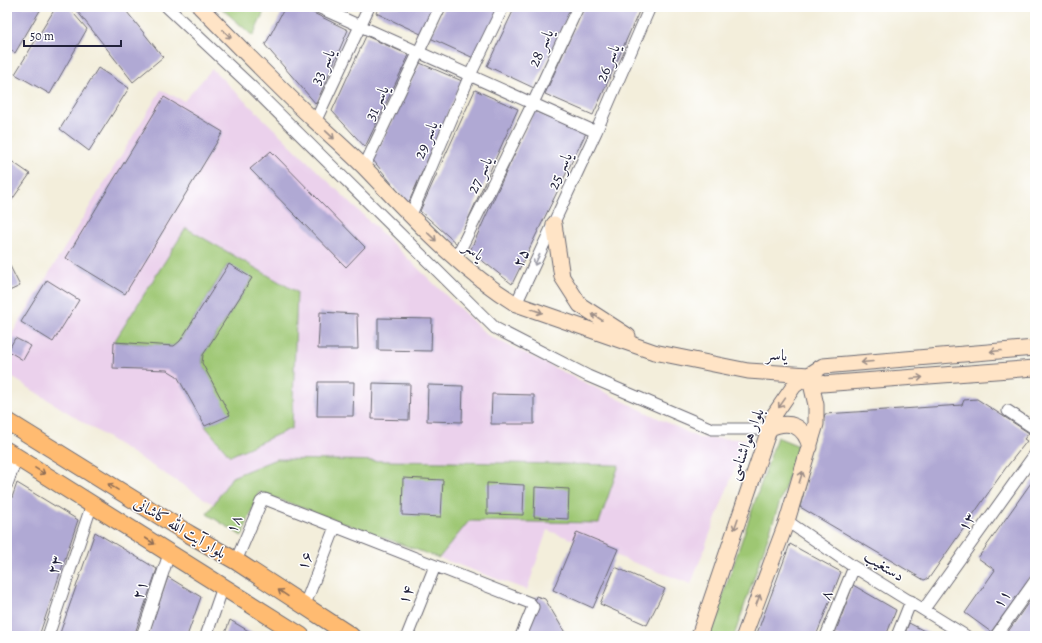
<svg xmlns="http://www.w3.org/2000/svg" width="1042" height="643" font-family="Alegreya,Amiri,serif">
<rect width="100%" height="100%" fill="#fff"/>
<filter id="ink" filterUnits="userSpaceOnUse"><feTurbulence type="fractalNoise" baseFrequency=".025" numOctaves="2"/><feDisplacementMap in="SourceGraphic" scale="8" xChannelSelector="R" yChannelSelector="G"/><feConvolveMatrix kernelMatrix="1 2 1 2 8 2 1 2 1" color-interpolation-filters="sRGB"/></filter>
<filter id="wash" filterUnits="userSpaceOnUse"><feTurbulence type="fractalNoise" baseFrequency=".012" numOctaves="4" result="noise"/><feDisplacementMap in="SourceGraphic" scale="16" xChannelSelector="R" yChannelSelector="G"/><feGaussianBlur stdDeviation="0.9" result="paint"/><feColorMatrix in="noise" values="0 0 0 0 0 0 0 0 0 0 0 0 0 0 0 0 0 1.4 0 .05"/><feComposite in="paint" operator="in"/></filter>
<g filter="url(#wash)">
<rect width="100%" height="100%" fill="#f3eedb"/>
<!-- built -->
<path fill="#ebd1ec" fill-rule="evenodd" d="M212 69 487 335 699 438 746 439 691 584 547 530 527 590 259 492 246 525 7 374V342L161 90 184 101ZM164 97 223 133 125 294 66 258ZM229 264 252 278 203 355 202 363 229 415 205 426 177 376 167 370 113 368 114 342 174 346 180 341ZM320 312 357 314 358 349 318 348ZM378 318 432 319 431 351 378 350ZM318 382H353V416H317ZM373 383 410 384 409 420 372 419ZM428 385 463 386 462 422 427 421ZM492 394 534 395V424H491Z"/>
<!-- green -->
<path fill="#9ec773" stroke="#607457" d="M220 7H266L253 36Z
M186 228 297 292 292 428 230 456 205 426 229 415 202 363 203 355 252 279 228 264 180 341 174 346 114 342Z
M777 437 799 446 734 636H709Z
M276 459 619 465 599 523 469 521 439 558 259 492 242 536 207 514 232 477Z"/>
<g id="blocks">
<!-- building -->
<path fill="#b0a9d4" d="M7 7H42L15 53 7 48Z
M56 7H68L87 29 50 94 15 74Z
M74 7H123L163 57 133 82Z
M285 7H301L348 30 316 104 265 45Z
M379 7H436L423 35 376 13Z
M445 7H502L478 60 430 38Z
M515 7H572L534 88 487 66Z
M584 7H641L593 115 545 94Z
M366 36 409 55 365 147 332 111Z
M420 63 462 81 408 204 373 160Z
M98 68 129 88 89 151 60 129Z
M475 90 518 109 457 244 420 211Z
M164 97 223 132 125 294 66 258Z
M534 111 586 133 512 284 470 251Z
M271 151 365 247 346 267 250 169Z
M7 158 30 174 7 207Z
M7 260 20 286 7 292Z
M229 264 252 278 203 355 202 363 230 415 205 426 177 376 167 370 113 368 114 342 174 346 180 341Z
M47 280 79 300 53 342 21 322Z
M320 312 357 314 358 349H318Z
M378 318 432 319 431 351 378 350Z
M15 338 31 346 23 360 8 351Z
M318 382H354L353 416H317Z
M373 383 410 384 409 420 372 419Z
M428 385 463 386 462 422 427 421Z
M492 394 534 395V424H491Z
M977 399 1029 433 1024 439 1027 441 1005 469 929 578 924 580 800 507 825 414 962 405 964 400Z
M403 478 443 480 441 517 402 515Z
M1033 480 1035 481V571L991 632 965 613 995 570 978 558Z
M17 483 78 520 39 636H7V512Z
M487 483 524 485 523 515 487 514Z
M535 487 569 489 568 519 534 517Z
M95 532 157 569 134 636H59Z
M577 532 618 549 593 608 553 590Z
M790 544 841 572 816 636H756Z
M615 567 665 589 647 625 600 604Z
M168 577 201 597 187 636H148Z
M853 585 896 610 886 636H834Z
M1035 593V636H1005Z
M536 596 545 599 567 636H524Z
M230 620 257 636H224Z
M909 623 934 636H904Z"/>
</g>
</g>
<g filter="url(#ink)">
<use href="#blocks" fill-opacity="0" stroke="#6b6973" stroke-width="1"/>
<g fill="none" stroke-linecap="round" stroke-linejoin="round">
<defs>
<path id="street" d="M167 7 252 87 495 328 588 376 712 429H768
M318 7 596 132
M315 122 369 7
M364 167 440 7
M410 217 470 75 503 7
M455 260 533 103 578 7
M516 304 596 132 650 7
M1008 411 1035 429
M7 484 17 457
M787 521 854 567 966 636
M236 561 261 502 265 499 530 603 533 607 521 636
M304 607 335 527
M924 609 1035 454
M48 636 92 504
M142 636 169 554
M206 636 223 587
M407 636 435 566
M826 636 854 567
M897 636 911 601
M996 636 1035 581"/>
<path id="secondary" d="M200 7C238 45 276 85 316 122 332 137 349 152 364 167 412 217 457 268 516 304L654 352 748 371 809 375
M554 224 562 277 580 305 628 336
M1035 348 823 366 809 375 822 384 1035 368
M768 429C789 419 804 425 810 447
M699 636 774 415 794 386 809 375
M744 636 787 521 816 424V405L809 375"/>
<path id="primary" d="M7 421 189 534 236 561 351 636
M7 451 301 636"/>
</defs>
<!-- street casing -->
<use href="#street" stroke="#6b6973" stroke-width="13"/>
<!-- secondary casing -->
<use href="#secondary" stroke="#6b6973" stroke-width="17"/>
<!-- primary casing -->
<use href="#primary" stroke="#6b6973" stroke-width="19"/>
<!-- street -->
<use href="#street" stroke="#fff" stroke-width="11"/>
<!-- secondary -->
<use href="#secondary" stroke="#ffe4c6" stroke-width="15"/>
<!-- primary -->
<use href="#primary" stroke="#ffbb71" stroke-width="17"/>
</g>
<!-- one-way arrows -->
<defs><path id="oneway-shaft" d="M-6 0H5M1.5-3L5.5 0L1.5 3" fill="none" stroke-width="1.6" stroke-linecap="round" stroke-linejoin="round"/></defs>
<g stroke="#9c8d87">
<use href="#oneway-shaft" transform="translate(227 34) rotate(45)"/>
<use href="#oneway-shaft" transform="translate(330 135) rotate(43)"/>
<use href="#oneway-shaft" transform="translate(432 237) rotate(44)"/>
<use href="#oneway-shaft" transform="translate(537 311) rotate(19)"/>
<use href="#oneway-shaft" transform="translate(597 317) rotate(-147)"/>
<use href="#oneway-shaft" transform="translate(996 351) rotate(175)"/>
<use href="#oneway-shaft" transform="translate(867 362) rotate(175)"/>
<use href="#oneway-shaft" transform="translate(917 378) rotate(-5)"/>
<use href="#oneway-shaft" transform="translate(782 403) rotate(125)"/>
<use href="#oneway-shaft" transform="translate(801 477) rotate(-73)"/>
<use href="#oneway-shaft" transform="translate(736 524) rotate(109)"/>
<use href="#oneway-shaft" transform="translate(758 600) rotate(-69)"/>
</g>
<use stroke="#9c9ca7" href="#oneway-shaft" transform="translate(537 260) rotate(115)"/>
<g stroke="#906e56">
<use href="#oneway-shaft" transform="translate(40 471) rotate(32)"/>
<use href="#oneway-shaft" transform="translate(113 487) rotate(-148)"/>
<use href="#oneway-shaft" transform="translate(150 541) rotate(33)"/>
<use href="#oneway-shaft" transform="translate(283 593) rotate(-146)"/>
</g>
</g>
<g text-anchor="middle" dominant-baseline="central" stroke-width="3" stroke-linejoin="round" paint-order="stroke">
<!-- street labels -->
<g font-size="16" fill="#22223b" stroke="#fff">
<text transform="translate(541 48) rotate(-65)">یاسر 28</text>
<text transform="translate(608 63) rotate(-67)">یاسر 26</text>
<text transform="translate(323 67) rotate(-65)">یاسر 33</text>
<text transform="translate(377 103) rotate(-65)">یاسر 31</text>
<text transform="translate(426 140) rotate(-67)">یاسر 29</text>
<text transform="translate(560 171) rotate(-66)">یاسر 25</text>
<text transform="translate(480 175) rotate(-64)">یاسر 27</text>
<text transform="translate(474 251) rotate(39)">یاسر</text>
<text transform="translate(521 258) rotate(-65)">۲۵</text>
<text transform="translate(777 355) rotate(4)">یاسر</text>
<text transform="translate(746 444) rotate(-69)">بلوار هواشناسی</text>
<text transform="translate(967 522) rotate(-55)">۱۳</text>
<text transform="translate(234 524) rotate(-67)">۱۸</text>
<text transform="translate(180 528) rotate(31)">بلوار آیت الله کاشانی</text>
<text transform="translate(305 561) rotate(-69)">۱۶</text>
<text transform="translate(55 565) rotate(-72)">۲۳</text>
<text transform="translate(884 566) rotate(32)">دستغیب</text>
<text transform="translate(140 590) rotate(-72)">۲۱</text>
<text transform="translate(406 595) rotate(-69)">۱۴</text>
<text transform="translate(826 595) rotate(-68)">۸</text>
<text transform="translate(1002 599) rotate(-55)">۱۱</text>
</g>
</g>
<!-- margin -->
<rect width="1042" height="643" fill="none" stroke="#fff" stroke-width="24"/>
<!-- scale -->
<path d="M24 40v6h97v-6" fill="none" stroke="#22223b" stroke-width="2"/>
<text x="30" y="40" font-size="12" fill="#22223b" stroke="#ffffff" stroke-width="3" paint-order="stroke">50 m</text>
</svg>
